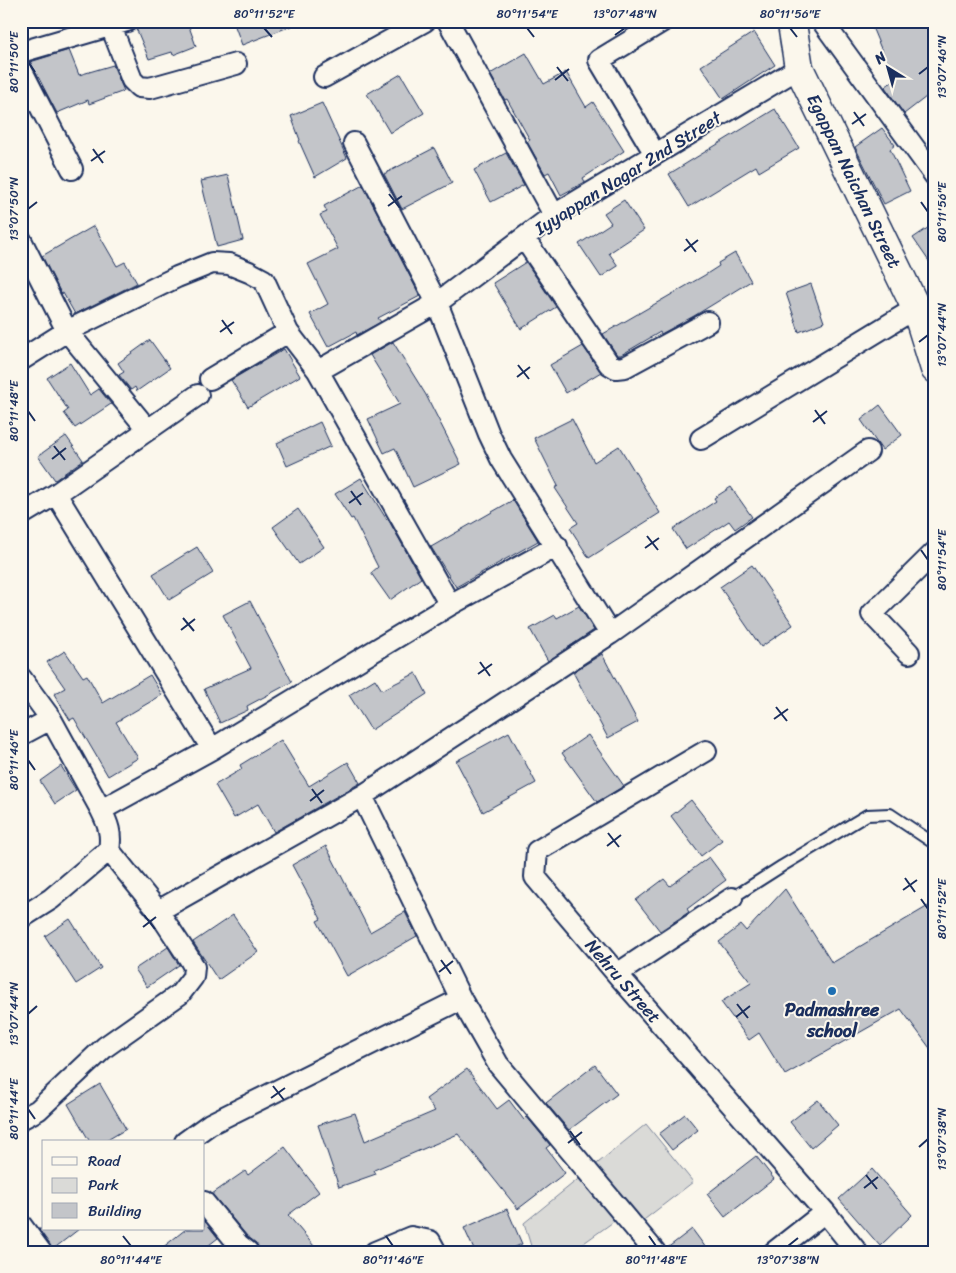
<svg xmlns="http://www.w3.org/2000/svg" width="956" height="1273" font-family="Sriracha,sans-serif">
<rect width="100%" height="100%" fill="#fbf7ec"/>
<filter id="ink" filterUnits="userSpaceOnUse"><feTurbulence type="fractalNoise" baseFrequency=".02" numOctaves="2"/><feDisplacementMap in="SourceGraphic" scale="10" xChannelSelector="R" yChannelSelector="G"/><feConvolveMatrix kernelMatrix="1 2 1 2 8 2 1 2 1" color-interpolation-filters="sRGB"/></filter>
<g filter="url(#ink)">
<!-- green -->
<path fill="#dadad7" stroke="#7a849a" d="M646 1124 693 1182 627 1233 616 1220 574 1250 576 1252H519L531 1246 524 1223Z"/>
<!-- building -->
<path fill="#c3c5c9" stroke="#1b2f5e" d="M159 21H187L196 46 173 55 172 52 149 59 136 28 139 23Z
M233 21H299V23L242 45Z
M885 21H927L935 41V90L904 114 885 87 894 80 872 27Z
M754 32 775 65 723 99 701 66Z
M69 50 79 75 113 65 124 91 89 104 88 100 57 113 30 62Z
M526 53 544 84 566 72 586 107 593 102 624 151 583 178 585 182 561 195 549 172 545 174 527 142 530 140 507 99 505 100 490 74Z
M401 74 424 113 390 133 367 94Z
M322 103 347 158 315 177 299 141 300 140 291 116Z
M775 109 799 148 759 172 756 166 689 207 669 174Z
M882 128 895 145 890 149 910 191 884 204 855 147Z
M434 148 452 183 402 209 384 174Z
M506 153 524 185 491 202 474 170Z
M228 175 243 240 217 247 201 181Z
M363 185 420 296 378 318 381 322 357 335 356 332 328 347 310 314 328 304 308 264 338 249 320 215 327 212 324 206Z
M624 200 644 230 609 253 618 266 601 277 579 244 611 223 604 213Z
M935 223V270L913 238Z
M94 226 117 266 125 262 137 283 75 314 63 293 61 294 42 256Z
M735 253 751 281 694 316 661 334 660 332 621 355H617L603 334 705 275 719 266 718 263Z
M526 262 556 307 521 329 493 283Z
M811 284 824 322 799 332 786 293Z
M150 340 170 368 137 391 135 387 131 390 119 375 124 372 118 363Z
M393 342 426 395 461 464 413 487 395 448 384 453 368 419 400 404 370 355Z
M583 346 601 372 566 393 550 365Z
M284 349 300 376 248 407 231 380Z
M70 363 90 395 99 389 111 404 75 428 64 413 68 410 47 378Z
M880 405 902 435 882 450 861 420Z
M572 419 594 462 619 446 660 513 589 558 570 528 578 523 555 488 558 486 534 438Z
M320 422 331 446 287 466 277 443Z
M66 436 83 460 55 480 38 456Z
M361 478 387 520 388 519 421 578 390 600 371 573 378 567 353 518 351 519 335 494Z
M731 487 752 517 735 529 729 521 686 549 673 529 716 501 714 498Z
M513 500 538 541 456 587 431 547Z
M298 509 324 547 299 564 273 527Z
M197 547 213 573 169 600 153 574Z
M752 565 793 625 761 647 720 587Z
M250 601 292 682 247 706 248 710 220 723 204 689 251 668 223 615Z
M579 606 594 630 548 661 530 629 555 615 557 618Z
M65 651 83 677 87 675 103 703 150 675 162 695 116 722 138 758 108 776 74 718 70 720 54 694 65 688 47 662Z
M602 654 638 722 608 738 573 672Z
M416 673 427 694 371 730 349 695 375 679 382 690Z
M509 732 536 783 483 812 456 761Z
M588 735 624 786 597 802 562 753Z
M281 740 309 786 348 762 360 783 274 832 258 804 234 818 215 785 242 769 240 765Z
M61 766 76 790 55 804 40 781Z
M691 800 722 840 701 856 671 816Z
M326 846 370 932 405 912 417 936 347 976 317 921 321 919 292 865Z
M709 857 726 880 687 909 689 912 660 931 636 900 664 879 670 886Z
M785 889 832 963 935 902V1055L901 1009 785 1075 759 1033 749 1040 721 1002 751 983 719 942 741 925 746 931Z
M233 915 258 952 218 980 193 942Z
M70 919 101 968 76 984 45 936Z
M168 947 179 965 147 987 135 969Z
M595 1065 617 1094 569 1130 546 1103Z
M467 1069 497 1109 509 1100 524 1120 527 1117 550 1145 546 1148 565 1173 518 1209 458 1134 374 1170 376 1174 339 1187 318 1125 355 1113 365 1141 435 1111 426 1099Z
M100 1084 126 1129 104 1142H90L68 1104Z
M818 1100 838 1125 811 1148 790 1122Z
M685 1114 698 1130 672 1150 659 1134Z
M285 1147 319 1192 288 1215 319 1252H260L256 1243 247 1236 212 1194 245 1171 248 1175Z
M756 1156 774 1179 725 1217 707 1194Z
M872 1169 912 1215 880 1246 839 1199Z
M507 1209 522 1244 504 1252H475L464 1228Z
M204 1220 218 1238 200 1252H157L186 1229H204Z
M39 1229H79L52 1250Z
M692 1229 709 1252H667L666 1249Z"/>
<g fill="none" stroke-linecap="round" stroke-linejoin="round">
<defs>
<path id="lane" d="M732 898 782 866 867 815 890 814 935 844"/>
<path id="street" d="M109 21 132 80 139 87 150 88 236 64
M448 21 554 215
M822 21 935 176
M21 52 127 21
M21 69 72 169
M324 77 425 21
M354 143 437 303 489 434 501 459 610 634
M655 154 599 60 663 21
M524 238 609 364 616 368 625 367 708 322
M21 240 67 331 148 430
M21 360 67 331 177 277 212 263 229 264 249 272 264 280 288 332 318 371 450 605
M318 371 437 303 554 215 799 68
M210 379 288 332
M701 439 916 308
M56 494 212 749
M21 515 56 494 198 395
M909 653 872 614 935 552
M21 678 51 719 101 810C108 824 112 834 109 850L158 911 189 958 194 967 193 977 180 994 105 1047 38 1110 21 1119
M21 735 51 719
M706 751 537 851 535 877 617 974 825 1212 857 1252
M362 796 461 999 498 1064 655 1252
M101 810 212 749 450 605 557 546
M158 911 362 796 610 634 868 451
M21 918 51 899 109 850
M617 974 732 898
M185 1142 210 1124 461 999
M204 1202 239 1245 248 1252
M21 1225 41 1252
M375 1252 411 1237 430 1241 436 1252
M774 1252 825 1212"/>
<path id="secondary" d="M794 21 792 24 799 68 916 308 935 369"/>
</defs>
<!-- lane casing -->
<use href="#lane" stroke="#1b2f5e" stroke-width="14"/>
<!-- street casing -->
<use href="#street" stroke="#1b2f5e" stroke-width="24"/>
<!-- secondary casing -->
<use href="#secondary" stroke="#1b2f5e" stroke-width="31"/>
<!-- lane -->
<use href="#lane" stroke="#fbf7ec" stroke-width="10"/>
<!-- street -->
<use href="#street" stroke="#fbf7ec" stroke-width="20"/>
<!-- secondary -->
<use href="#secondary" stroke="#fbf7ec" stroke-width="28"/>
</g>
</g>
<!-- ticks -->
<path fill="none" stroke="#1b2f5e" stroke-width="2" d="M264 28 272 37M527 28 534 37M790 28 797 37M615 35 625 28M28 62 35 72M557 67 568 81M919 74 928 67M555 80 569 69M854 112 864 126M852 124 866 114M93 149 103 163M91 161 105 151M389 194 400 208M921 202 928 212M388 206 402 196M28 209 37 202M686 239 696 252M684 251 698 240M222 320 232 334M220 332 234 322M919 342 928 335M518 365 529 379M517 377 530 367M815 410 825 424M28 411 35 421M813 422 827 411M54 446 65 460M52 459 66 448M351 491 361 505M349 503 363 493M647 536 658 550M645 548 659 538M921 550 928 560M183 618 194 631M181 630 195 619M480 662 490 676M478 674 492 664M776 707 787 721M774 719 788 709M28 760 35 770M312 789 322 803M310 801 324 790M608 833 619 847M607 846 621 835M905 878 915 892M903 890 917 880M921 899 928 909M144 915 155 929M143 927 156 917M441 960 451 974M439 972 453 961M737 1004 748 1018M28 1014 37 1006M736 1017 750 1006M273 1086 284 1100M271 1098 285 1088M28 1109 35 1119M570 1131 580 1145M568 1143 582 1132M919 1147 928 1139M866 1175 877 1189M864 1188 878 1177M123 1236 131 1246M386 1236 393 1246M649 1236 656 1246M788 1246 798 1238"/>
<!-- markers -->
<circle fill="#1f6fb2" stroke="#fbf7ec" stroke-width="2" cx="832" cy="991" r="5"/>
<g text-anchor="middle" dominant-baseline="central" stroke-width="4" stroke-linejoin="round" paint-order="stroke">
<!-- street labels -->
<g font-size="18" fill="#1b2f5e" stroke="#fbf7ec">
<text transform="translate(628 173) rotate(-32)">Iyyappan Nagar 2nd Street</text>
<text transform="translate(854 181) rotate(64)">Egappan Naichan Street</text>
<text transform="translate(623 981) rotate(49)">Nehru Street</text>
</g>
<!-- poi labels -->
<g font-size="18" font-weight="bold" fill="#1b2f5e" stroke="#fbf7ec">
<text x="832" y="1010">Padmashree<tspan x="832" dy="21">school</tspan></text>
</g>
</g>
<!-- margin -->
<rect width="956" height="1273" fill="none" stroke="#fbf7ec" stroke-width="55"/>
<!-- legend -->
<rect x="42" y="1140" width="162" height="90" fill="#fbf7ec" stroke="#a1a7b3"/>
<rect x="52" y="1157" width="25" height="8" fill="#fbf7ec" stroke="#a1a7b3"/>
<text x="88" y="1166" font-size="15" fill="#1b2f5e">Road</text>
<rect x="52" y="1178" width="25" height="15" fill="#dadad7" stroke="#a1a7b3"/>
<text x="88" y="1190" font-size="15" fill="#1b2f5e">Park</text>
<rect x="52" y="1203" width="25" height="15" fill="#c3c5c9" stroke="#a1a7b3"/>
<text x="88" y="1216" font-size="15" fill="#1b2f5e">Building</text>
<!-- north arrow -->
<g transform="translate(888 68) rotate(323)" stroke="#fbf7ec" stroke-width="4" paint-order="stroke">
<path d="M0-4L9 19L0 12L-9 19Z" fill="#1b2f5e"/>
<text y="-8" font-size="14" font-weight="bold" text-anchor="middle" fill="#1b2f5e">N</text>
</g>
<rect x="28" y="28" width="900" height="1218" fill="none" stroke="#1b2f5e" stroke-width="2"/>
<g font-size="12" text-anchor="middle" fill="#1b2f5e">
<text x="264" y="18">80°11'52"E</text>
<text x="527" y="18">80°11'54"E</text>
<text x="625" y="18">13°07'48"N</text>
<text x="790" y="18">80°11'56"E</text>
<text transform="translate(14 62) rotate(-90)" y="4">80°11'50"E</text>
<text transform="translate(942 67) rotate(-90)" y="4">13°07'46"N</text>
<text transform="translate(14 209) rotate(-90)" y="4">13°07'50"N</text>
<text transform="translate(942 212) rotate(-90)" y="4">80°11'56"E</text>
<text transform="translate(942 335) rotate(-90)" y="4">13°07'44"N</text>
<text transform="translate(14 411) rotate(-90)" y="4">80°11'48"E</text>
<text transform="translate(942 560) rotate(-90)" y="4">80°11'54"E</text>
<text transform="translate(14 760) rotate(-90)" y="4">80°11'46"E</text>
<text transform="translate(942 909) rotate(-90)" y="4">80°11'52"E</text>
<text transform="translate(14 1014) rotate(-90)" y="4">13°07'44"N</text>
<text transform="translate(14 1109) rotate(-90)" y="4">80°11'44"E</text>
<text transform="translate(942 1139) rotate(-90)" y="4">13°07'38"N</text>
<text x="131" y="1264">80°11'44"E</text>
<text x="393" y="1264">80°11'46"E</text>
<text x="656" y="1264">80°11'48"E</text>
<text x="788" y="1264">13°07'38"N</text>
</g>
</svg>
